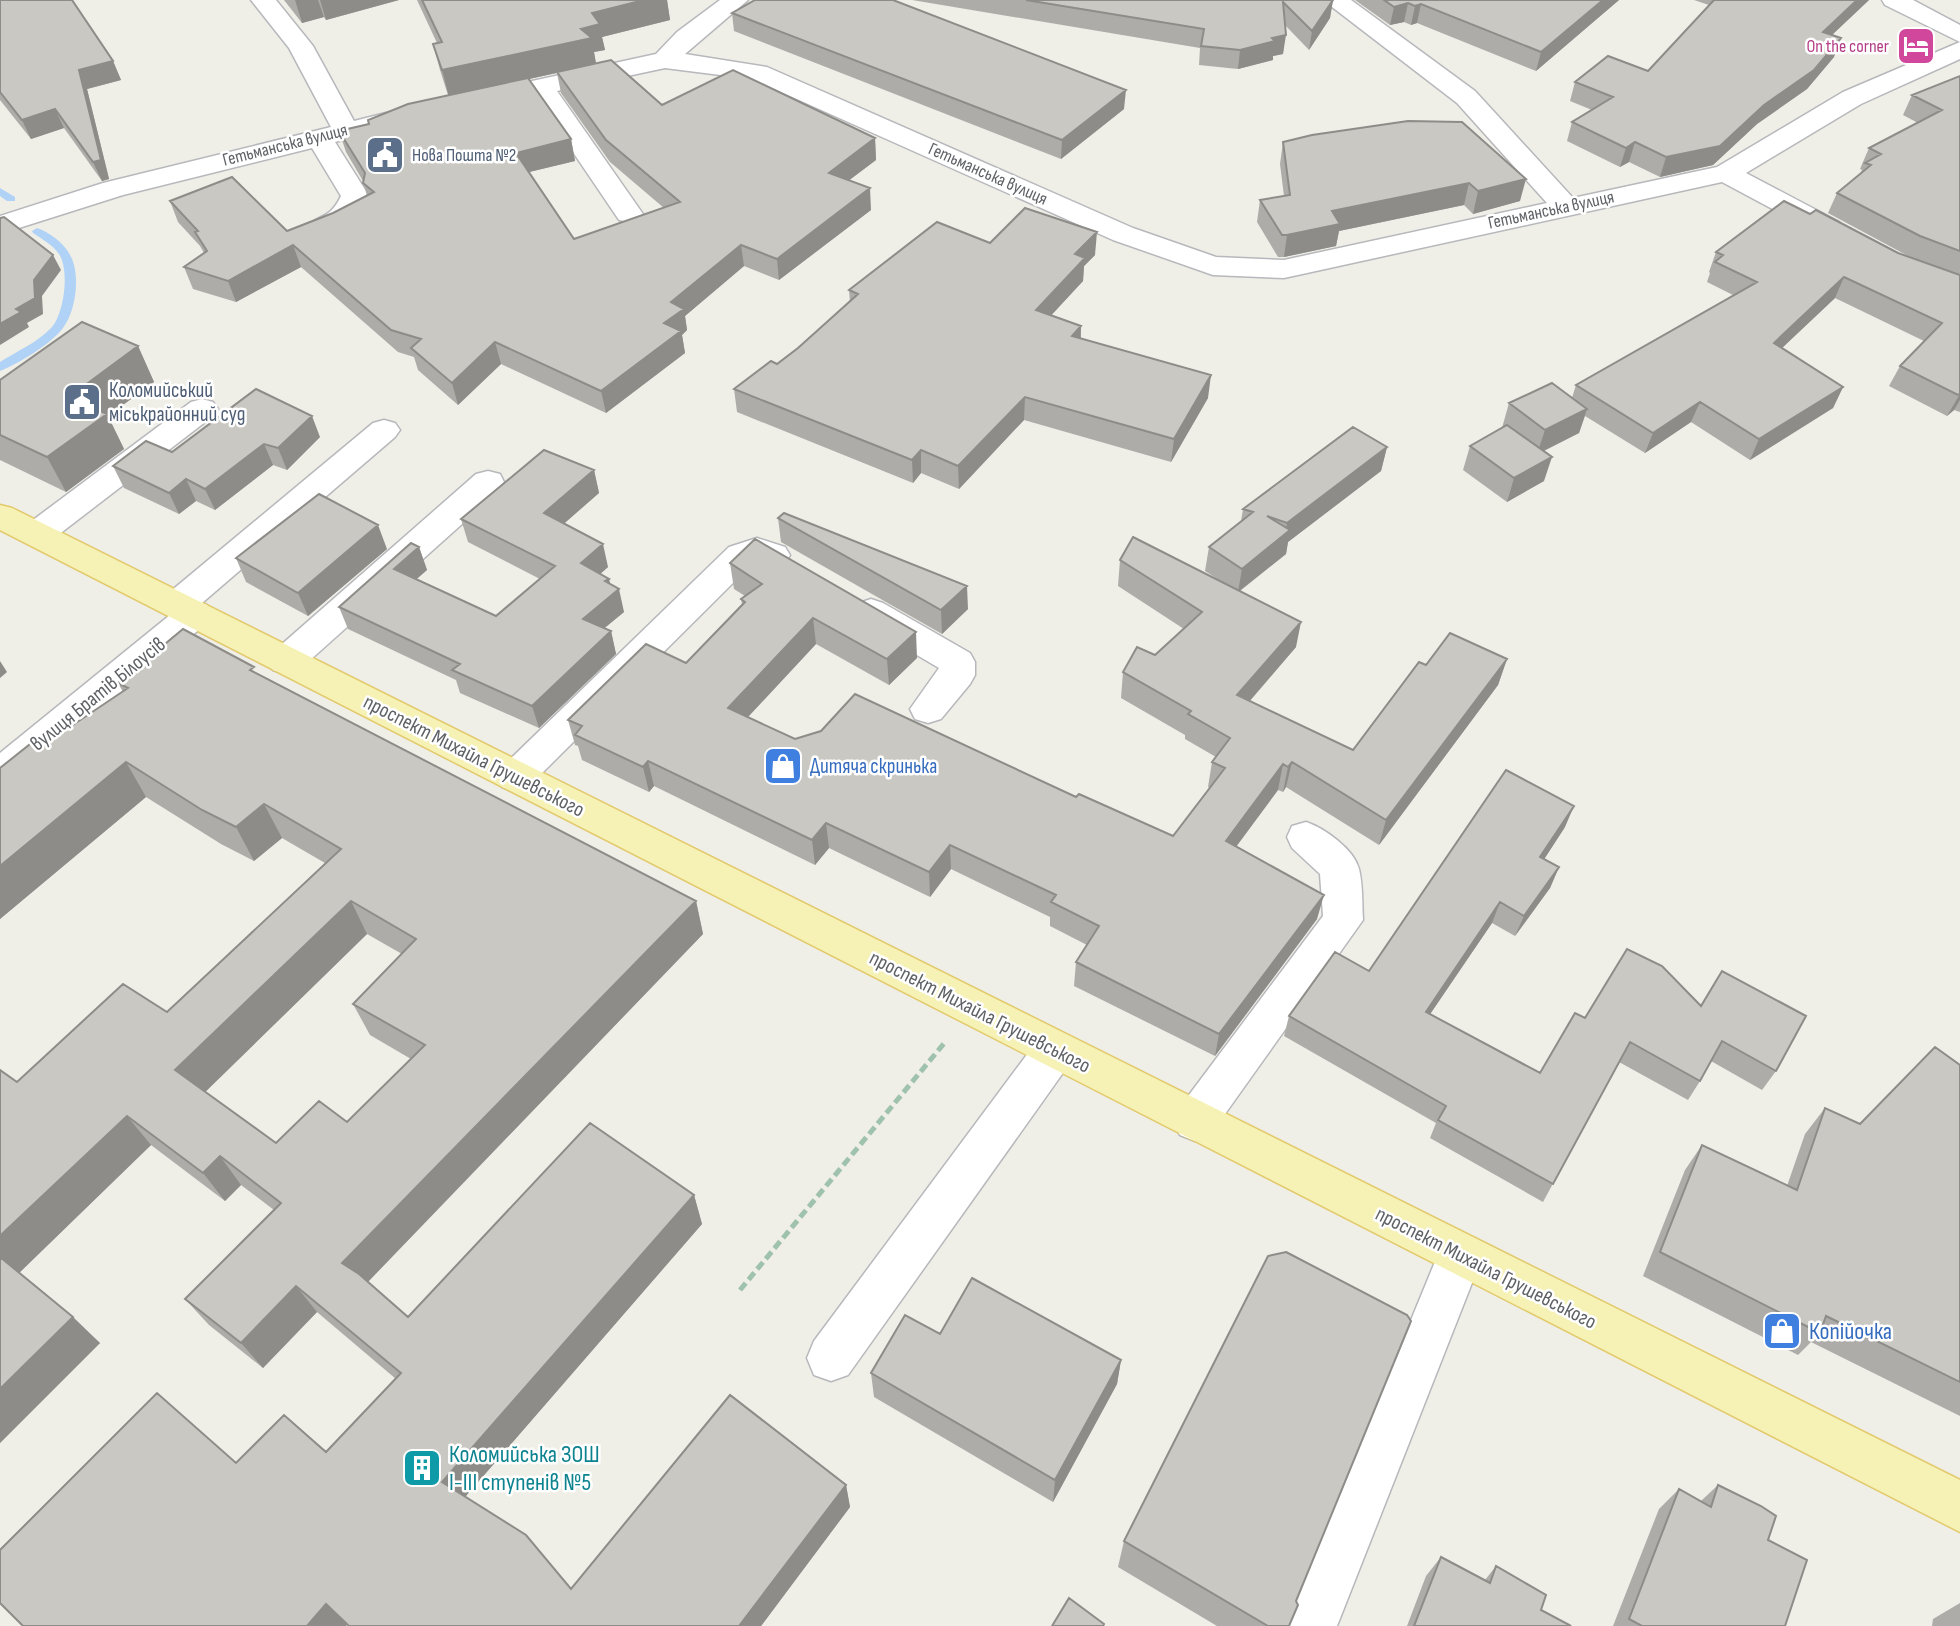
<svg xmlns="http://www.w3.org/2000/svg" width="1960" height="1626" font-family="'Sofia Sans Condensed',sans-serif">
<rect width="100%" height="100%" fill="#efeee7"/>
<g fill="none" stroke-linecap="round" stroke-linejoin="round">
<!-- stream -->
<path fill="#b0d2f6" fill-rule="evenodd" d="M0 188 15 197V201H7L0 196Z
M37 228C49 232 64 243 70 255 81 274 76 311 63 328 51 344 18 364 0 371V362C17 351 37 343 51 328 64 315 70 270 59 254 53 245 42 239 33 233L32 231Z"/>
<defs>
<path id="minor" d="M251 0H276L313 46 354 121 390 112 399 114 403 120 399 126 335 142 369 196 356 222 328 237 318 240 308 237 304 231C316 213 329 222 341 196L312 148 123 195 0 234V216L103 183 331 127 289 48Z
M720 0H748L685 54 767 67 1133 228 1216 257 1284 260 1547 203 1457 103 1323 0H1351L1475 91 1573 198 1717 167 1843 92 1960 42 1885 5 1882 0H1913L1960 25V59L1861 104 1746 173 1839 222 1843 228 1839 234 1829 237 1819 234 1722 182 1284 278 1213 275 1113 240 752 79 665 68 557 91 643 214 639 220 629 222 619 220 535 96 486 107 477 105 473 99 477 93 486 91 656 54 677 32Z
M202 399 213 402 218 409 213 416 49 542 37 546 25 542 20 534 25 526 191 402Z
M384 420 395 423 400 430 395 437 202 603 207 605 213 614 207 623 13 784 0 789V753L170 615 165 614 160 605 165 596 373 423Z
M488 471 500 474 504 482 500 490 299 670 286 674 273 670 268 661 273 652 476 474Z
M757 538 785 547 790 555 785 563C771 567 762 560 753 563L528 787 515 792 502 787 496 777 502 767 729 547Z
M871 599 883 603 970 653 975 662V675L970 684 941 719 928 723 915 719 910 709 939 668 859 621 853 612 859 603Z
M1306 822C1324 828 1354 849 1359 869 1363 885 1362 904 1363 920L1210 1135 1195 1141 1180 1135 1173 1121 1180 1107 1323 916 1320 874 1292 848 1287 837 1292 826Z
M1055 1031 1070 1037 1076 1050 1070 1063 848 1375 831 1381 814 1375 807 1358 814 1341 1040 1037Z
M1460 1233 1476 1240 1483 1255 1337 1626H1285L1444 1240Z"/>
<path id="major" d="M0 505 12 508 1960 1480V1532L0 530Z"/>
</defs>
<!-- minor casing -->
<use href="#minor" stroke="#b7b8bc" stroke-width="3"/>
<!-- major casing -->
<use href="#major" stroke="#e2ca6c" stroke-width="3"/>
<!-- path -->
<path stroke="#9fc2ac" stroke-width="5" stroke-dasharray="9 4.5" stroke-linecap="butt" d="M740 1290 946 1041"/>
<!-- minor -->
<use href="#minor" fill="#fff" fill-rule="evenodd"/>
<!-- major -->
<use href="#major" fill="#f6f1b4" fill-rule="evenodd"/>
</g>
<!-- wall -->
<path fill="#aeaca8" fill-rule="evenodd" d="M0 0 113 61 121 80 87 89 109 179 102 181 64 128 31 139 0 100Z
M284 0H399L326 20 324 17 302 23Z
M417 0H667L670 20 602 37 605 50 594 52 596 63 662 105 875 138 876 160 849 180 871 210 779 280 744 266 685 316 687 330 682 335 685 353 606 413 501 364 458 405 418 370 414 357 398 352 301 267 236 302 193 289 184 267 204 253 200 246 178 222 170 201 287 231 333 213 367 196 363 181 346 152 339 131 369 124 448 95 440 70 433 44 437 43ZM557 73 561 93 610 162 664 208 574 239 529 172 575 161 571 139 529 79Z
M912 0H1333L1330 18 1309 50 1285 25 1283 54 1273 56V60L1238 69 1199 65 1200 48Z
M1355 0H1619L1536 71 1417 23 1411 25 1404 22 1390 25Z
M1694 0H1869L1832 35 1834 57 1807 89 1757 124 1713 165 1660 177 1629 162 1620 167 1567 141 1572 122 1592 110 1570 101 1575 82 1648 71 1709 5Z
M732 13 1124 109 1061 159 734 31Z
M1960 76V412L1954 410 1947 416 1889 386 1900 366 1924 341 1835 298 1782 348 1843 387 1833 408 1750 460 1691 422 1645 453 1585 416 1579 433 1544 451V481L1507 502 1463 470 1470 446 1502 428 1509 403 1572 398 1576 385 1733 295 1707 282 1710 273 1709 272 1716 252 1810 214 1898 253 1927 263 1910 257 1828 213 1837 193 1860 174 1862 170 1860 169 1869 148 1918 123 1903 115 1912 95Z
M1408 121 1520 201 1473 214 1464 205 1339 231 1336 246 1284 257H1278L1257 222 1260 200 1284 196 1280 164 1283 142Z
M990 243 1095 255 1084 266 1083 281 1051 315 1081 326V339L1208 398 1171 462 1024 420 959 489 921 473 913 483 737 412 734 389 777 364 798 348 850 302 849 290Z
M138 346 154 382 108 416 124 449 66 492 0 460V380Z
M320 437 287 470 273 465 215 510 196 501 179 514 124 488 113 466 172 452Z
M1387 447 1381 471 1288 542 1286 554 1240 591 1296 647 1250 701 1353 750 1426 665 1507 659 1498 685 1379 845 1286 787 1283 792 1278 790 1236 846 1317 919 1215 1056 1074 986 1076 962 1087 945 1050 926V917L951 869 930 897 829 848 815 865 654 786 649 792 582 760 578 746 575 745 568 720 686 663 742 604 741 599 745 596 734 589 730 563 917 658 889 685 816 644 748 717 795 739 1076 797 1173 836 1210 788 1208 787 1212 762 1216 757 1185 739V735L1121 698 1123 672 1155 655 1184 629 1118 586 1120 560 1222 582 1205 571 1209 547 1241 521 1243 509Z
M594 470 599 493 564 523 608 567 600 574 609 579 610 584 624 612 604 628 611 631 616 654 539 728 460 693 456 680 348 629 339 607 419 547 427 570 416 579 496 616 540 579 468 542 461 519Z
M778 518 968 609 942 634 781 542Z
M387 549 308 616 246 582 236 558Z
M257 673 696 901 703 934 368 1282 408 1317 694 1195 702 1224 465 1497 571 1589 846 1485 850 1507 761 1626H349L236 1463 326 1452 396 1379 317 1312 263 1368 209 1325 185 1299 274 1210 241 1185 225 1201 151 1145 19 1273 100 1343 0 1443 17 1082 167 1012 325 863 282 838 254 861 221 844 146 797 0 919V768L49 741 123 692 118 683ZM367 934 402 954 353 1004 370 1035 411 1059 347 1122 276 1143 205 1092Z
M1565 827 1544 859 1559 867 1550 888 1515 936 1492 923 1430 1014 1540 1073 1585 1018 1701 1006 1776 1071 1762 1090 1711 1061 1700 1081 1688 1100 1619 1062 1543 1202 1430 1138 1436 1123 1284 1036 1289 1016 1369 971Z
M1960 1065V1416L1811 1342 1798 1355 1643 1276 1685 1170 1702 1145 1787 1186 1805 1134 1825 1108 1860 1124Z
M940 1334 1121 1360 1117 1384 1053 1502 874 1397 871 1373Z
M1718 1485 1768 1540 1785 1626H1613L1659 1509 1679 1489 1701 1501Z
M1124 1541 1296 1601 1289 1626H1217L1118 1567Z
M1441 1557 1485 1580 1496 1566 1541 1610 1571 1626H1407L1426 1576Z
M1960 1603V1626H1932L1933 1619Z"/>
<!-- shaded-wall -->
<path fill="#8d8c88" d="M295 0H318L324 17 302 23Z
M320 0H399L326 20Z
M644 0H667L670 20 602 37 605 50 594 52 596 64 449 97 442 70 581 29 592 13Z
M1333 0 1330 18 1309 50 1312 31Z
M1603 0H1619L1536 71 1541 52Z
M1857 0H1869L1815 51 1823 32Z
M1408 3 1404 22 1390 25 1394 7Z
M1421 4 1417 23 1411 25 1415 6Z
M1286 35 1283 54 1273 56V60L1238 69 1240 50 1272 38Z
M1841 38 1834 57 1807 89 1757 124 1713 165 1660 177 1666 157 1764 105Z
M113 61 121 80 87 89 109 179 102 181 93 162 79 70Z
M1126 90 1124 109 1061 159 1062 140Z
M55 109 64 128 31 139 22 120Z
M875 138 876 160 831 194 829 173Z
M571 139 575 161 521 174 516 153Z
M1635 142 1629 162 1620 167 1626 148Z
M1526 179 1520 201 1473 214 1478 191Z
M1469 183 1464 205 1339 231 1336 246 1284 257 1287 235 1332 211Z
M870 188 871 210 779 280 777 259Z
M1097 232 1095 255 1084 266 1083 281 1035 333 1036 310 1075 254Z
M293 245 301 267 236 302 228 281Z
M741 245 744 266 685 316 687 330 682 335 685 353 606 413 601 391 664 323 671 302Z
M53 255 61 270 42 296 43 314 27 323 29 327 0 345V324L16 309 34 280Z
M1844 277 1835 298 1765 364 1774 343Z
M1081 326 1080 349 1072 336Z
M495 342 501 364 458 405 452 383Z
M138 346 154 382 108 416 124 449 66 492 47 457 69 397Z
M1211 375 1208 398 1171 462 1174 439Z
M1843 387 1833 408 1750 460 1759 439Z
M1960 394V400L1954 410 1947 416Z
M1025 397 1024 420 959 489 958 466Z
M1700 402 1691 422 1645 453 1653 433Z
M1587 409 1579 433 1537 454 1545 430Z
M312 416 320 437 287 470 278 448Z
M264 444 273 465 215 510 205 489Z
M1387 447 1381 471 1288 542 1286 554 1238 592 1242 569 1285 534 1287 523Z
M921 450V473L913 483 912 460Z
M1552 457 1544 481 1507 502 1514 478Z
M594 470 599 493 550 536 544 513Z
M186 479 196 501 179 514 169 493Z
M378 525 387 549 308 616 298 593Z
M603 544 608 567 587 586 581 563Z
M419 547 427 570 402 592 394 569Z
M609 579 612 595 619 589 624 612 589 641 583 619 605 581Z
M967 586 968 609 942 634 941 610Z
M813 618 816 644 733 733 728 708Z
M1301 622 1296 647 1233 720 1237 695Z
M611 631 616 654 539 728 532 706Z
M916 632 917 658 889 685 887 659Z
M1507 659 1498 685 1379 845 1386 820Z
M0 661 7 672 0 678Z
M648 761 654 786 649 792 643 767Z
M126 762 146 797 0 919V866Z
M1292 762 1286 787 1283 792 1288 767Z
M1283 764 1278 790 1222 866 1226 841Z
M264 804 282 838 254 861 236 827Z
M1574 806 1565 827 1532 878 1540 857Z
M826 823 829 848 815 865 812 840Z
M950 845 951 869 930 897 929 872Z
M1559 867 1550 888 1515 936 1524 916Z
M1324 895 1317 919 1215 1056 1219 1034Z
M351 901 367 934 197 1100 175 1070Z
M696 901 703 934 360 1290 342 1263Z
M1500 902 1492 923 1418 1032 1426 1012Z
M127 1116 151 1145 17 1275 0 1259V1236Z
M220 1156 241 1185 225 1201 203 1173Z
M694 1195 702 1224 459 1504 442 1482Z
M296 1286 317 1312 263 1368 241 1343Z
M73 1317 100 1343 0 1443V1389Z
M1121 1360 1117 1384 1053 1502 1055 1480Z
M846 1485 850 1507 761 1626H739Z
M326 1604 348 1624 346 1626H307Z"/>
<!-- building -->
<path fill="#cac8c3" stroke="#8d8c88" stroke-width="2" fill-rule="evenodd" d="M0 0H72L113 61 79 70 101 160 93 162 55 109 22 120 0 92Z
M422 0H644L592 13 600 24 581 29 592 38 442 70 433 44 442 42Z
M755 0H893L1126 90 1062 140 732 13Z
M1026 0H1333L1312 31 1283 2 1286 35 1272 38 1275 41 1240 50 1201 46 1204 29Z
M1384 0H1603L1541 52 1421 4 1415 6 1408 3 1394 7Z
M1714 0H1857L1823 32 1841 38 1814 70 1764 105 1720 146 1666 157 1635 142 1626 148 1572 122 1613 97 1575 82 1608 56 1648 71Z
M611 60 662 105 733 70 875 138 829 173 870 188 777 259 741 245 671 302 684 309 664 323 681 331 601 391 495 342 452 383 411 348 421 339 391 330 293 245 228 281 184 267 207 251 195 232 198 231 170 201 232 177 287 231 333 213 374 192 363 183 365 173 339 131 369 124 368 120 408 104 528 78 571 139 516 153 574 239 680 202 606 140 557 72Z
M1960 76V251L1920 236 1837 193 1871 165 1865 163 1881 154 1869 148 1942 110 1912 95Z
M1408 121 1462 122 1526 179 1478 191 1469 183 1332 211 1340 224 1287 235H1282L1260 200 1290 195 1283 142 1312 135Z
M1784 201 1810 214 1816 210 1898 253 1960 275V394L1958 395 1900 366 1942 323 1844 277 1774 343 1843 387 1759 439 1700 402 1653 433 1576 385 1757 282 1715 262 1723 255 1716 252Z
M1025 208 1097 232 1075 254 1085 258 1036 310 1081 326 1072 336 1211 375 1174 439 1025 397 958 466 921 450 912 460 734 389 771 361 777 364 798 348 858 294 849 290 937 222 990 243Z
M4 217 53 255 34 280 35 298 16 309 21 312 0 324V218Z
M82 322 138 346 69 397 107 414 47 457 0 435V380Z
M1552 383 1587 409 1545 430 1509 403Z
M256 389 312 416 278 448 264 444 205 489 186 479 169 493 113 466 146 441 172 452Z
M1507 425 1552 457 1514 478 1470 446Z
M1353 427 1387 447 1287 523 1267 516 1290 530 1242 569 1209 547 1253 512 1243 509Z
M544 450 594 470 544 513 603 544 581 563 609 579 605 581 619 589 583 619 611 631 532 706 452 670 460 664 339 607 411 543 419 547 394 569 496 616 555 566 461 519Z
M319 494 378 525 298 593 236 558Z
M784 513 967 586 941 610 778 518Z
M1133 537 1301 622 1237 695 1353 750 1419 662 1426 665 1450 633 1507 659 1386 820 1292 762 1288 767 1283 764 1226 841 1324 895 1219 1034 1076 962 1099 926 1051 902 1056 895 950 845 929 872 826 823 812 840 648 761 643 767 575 735 582 726 568 720 646 644 686 663 745 602 741 599 762 584 730 563 755 539 916 632 887 659 813 618 728 708 795 739 821 731 855 694 1076 797 1079 794 1173 836 1225 768 1212 762 1230 738 1188 714 1191 711 1123 672 1137 647 1155 655 1202 612 1120 560Z
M183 629 254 667 250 670 696 901 342 1263 359 1274 408 1317 590 1123 694 1195 442 1482 526 1535 571 1589 730 1395 846 1485 739 1626H349L326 1604 307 1626H23L0 1603V1550L157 1393 236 1463 284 1415 326 1452 401 1373 296 1286 241 1343 185 1299 281 1203 220 1156 203 1173 127 1116 0 1236V1070L17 1082 123 984 167 1012 341 849 264 804 236 827 202 810 126 762 0 866V768L39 737 49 741 128 688 118 683ZM351 901 416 939 353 1004 425 1045 347 1122 319 1101 276 1143 175 1070Z
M1506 770 1574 806 1540 857 1559 867 1524 916 1500 902 1426 1012 1540 1073 1575 1013 1585 1018 1627 949 1662 966 1701 1006 1722 971 1806 1016 1776 1071 1722 1041 1700 1081 1630 1042 1553 1184 1438 1120 1446 1106 1289 1016 1335 952 1369 971Z
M1935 1047 1960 1065V1382L1826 1316 1820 1333 1660 1252 1702 1145 1797 1190 1825 1108 1860 1124Z
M1286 1252 1407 1315 1411 1321 1296 1601 1298 1605 1289 1626H1268L1124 1541 1268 1256Z
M0 1257 73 1317 0 1389Z
M972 1278 1121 1360 1055 1480 871 1373 905 1315 940 1334Z
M1718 1485 1761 1506 1776 1516 1768 1540 1807 1560 1785 1626H1642L1629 1619 1679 1489 1711 1507Z
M1441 1557 1490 1583 1496 1566 1546 1595 1541 1610 1571 1626H1414Z
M1069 1598 1104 1624 1103 1626H1052Z"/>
<!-- icons -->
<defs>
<symbol id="hotel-square" viewBox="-11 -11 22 22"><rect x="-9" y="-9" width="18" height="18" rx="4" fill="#d1479c" stroke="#fff"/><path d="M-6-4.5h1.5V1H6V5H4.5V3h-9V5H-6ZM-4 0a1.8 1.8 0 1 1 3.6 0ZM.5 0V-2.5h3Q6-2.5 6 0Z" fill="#fff"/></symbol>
<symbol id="civic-square" viewBox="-11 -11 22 22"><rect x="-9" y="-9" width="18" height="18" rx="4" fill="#5c6f8a" stroke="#fff"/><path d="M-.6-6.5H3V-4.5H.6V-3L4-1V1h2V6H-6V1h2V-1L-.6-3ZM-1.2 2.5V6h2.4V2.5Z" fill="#fff"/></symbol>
<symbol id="shop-square" viewBox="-11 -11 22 22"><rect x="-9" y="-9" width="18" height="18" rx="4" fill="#3f7fe0" stroke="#fff"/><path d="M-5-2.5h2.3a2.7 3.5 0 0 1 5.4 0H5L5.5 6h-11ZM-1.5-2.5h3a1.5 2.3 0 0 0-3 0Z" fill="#fff"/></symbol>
<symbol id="building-square" viewBox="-11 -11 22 22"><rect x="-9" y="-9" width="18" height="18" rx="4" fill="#0f9aa8" stroke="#fff"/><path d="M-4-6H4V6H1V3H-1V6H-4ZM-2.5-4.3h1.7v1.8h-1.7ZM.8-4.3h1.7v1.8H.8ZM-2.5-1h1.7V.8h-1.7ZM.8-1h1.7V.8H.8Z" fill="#fff"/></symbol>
</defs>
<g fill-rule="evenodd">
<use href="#hotel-square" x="1894" y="24" width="44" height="44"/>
<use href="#civic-square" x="363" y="133" width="44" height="44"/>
<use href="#civic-square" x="60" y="380" width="44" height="44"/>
<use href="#shop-square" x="761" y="744" width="44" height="44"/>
<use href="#shop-square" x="1760" y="1309" width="44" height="44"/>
<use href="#building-square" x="400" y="1446" width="44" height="44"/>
</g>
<g text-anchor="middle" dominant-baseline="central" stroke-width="5" stroke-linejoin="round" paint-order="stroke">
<!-- far-hotel labels -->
<g font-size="18" fill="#b23c85" stroke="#fff" text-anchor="end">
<text x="1889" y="46">On the corner</text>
</g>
<!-- far-street labels -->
<g font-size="18" fill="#5e6165" stroke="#fff">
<text transform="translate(285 145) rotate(-14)">Гетьманська вулиця</text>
<text transform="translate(988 174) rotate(24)">Гетьманська вулиця</text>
<text transform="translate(1551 210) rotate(-12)">Гетьманська вулиця</text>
</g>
<!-- far-service labels -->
<g font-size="18" fill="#4e5e75" stroke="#fff" text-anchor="start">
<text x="412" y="155">Нова Пошта №2</text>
</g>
<!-- service labels -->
<g font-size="21" fill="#4e5e75" stroke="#fff" text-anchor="start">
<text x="109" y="390">Коломийський<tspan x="109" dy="24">міськрайонний суд</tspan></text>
</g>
<!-- street labels -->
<g font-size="21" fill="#5e6165" stroke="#fff">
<text transform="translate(98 694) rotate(-39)">вулиця Братів Білоусів</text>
<text transform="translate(474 756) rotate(27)">проспект Михайла Грушевського</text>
<text transform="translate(980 1012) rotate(27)">проспект Михайла Грушевського</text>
<text transform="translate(1486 1268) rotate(27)">проспект Михайла Грушевського</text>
</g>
<!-- shop labels -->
<g font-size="21" fill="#366cbe" stroke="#fff" text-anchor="start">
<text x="810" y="766">Дитяча скринька</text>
</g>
<!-- near-shop labels -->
<g font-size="24" fill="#366cbe" stroke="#fff" text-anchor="start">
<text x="1809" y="1331">Копійочка</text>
</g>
<!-- near-culture labels -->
<g font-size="24" fill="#0d838f" stroke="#fff" text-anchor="start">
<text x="449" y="1454">Коломийська ЗОШ<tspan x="449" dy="28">I-III ступенів №5</tspan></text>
</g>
</g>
</svg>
